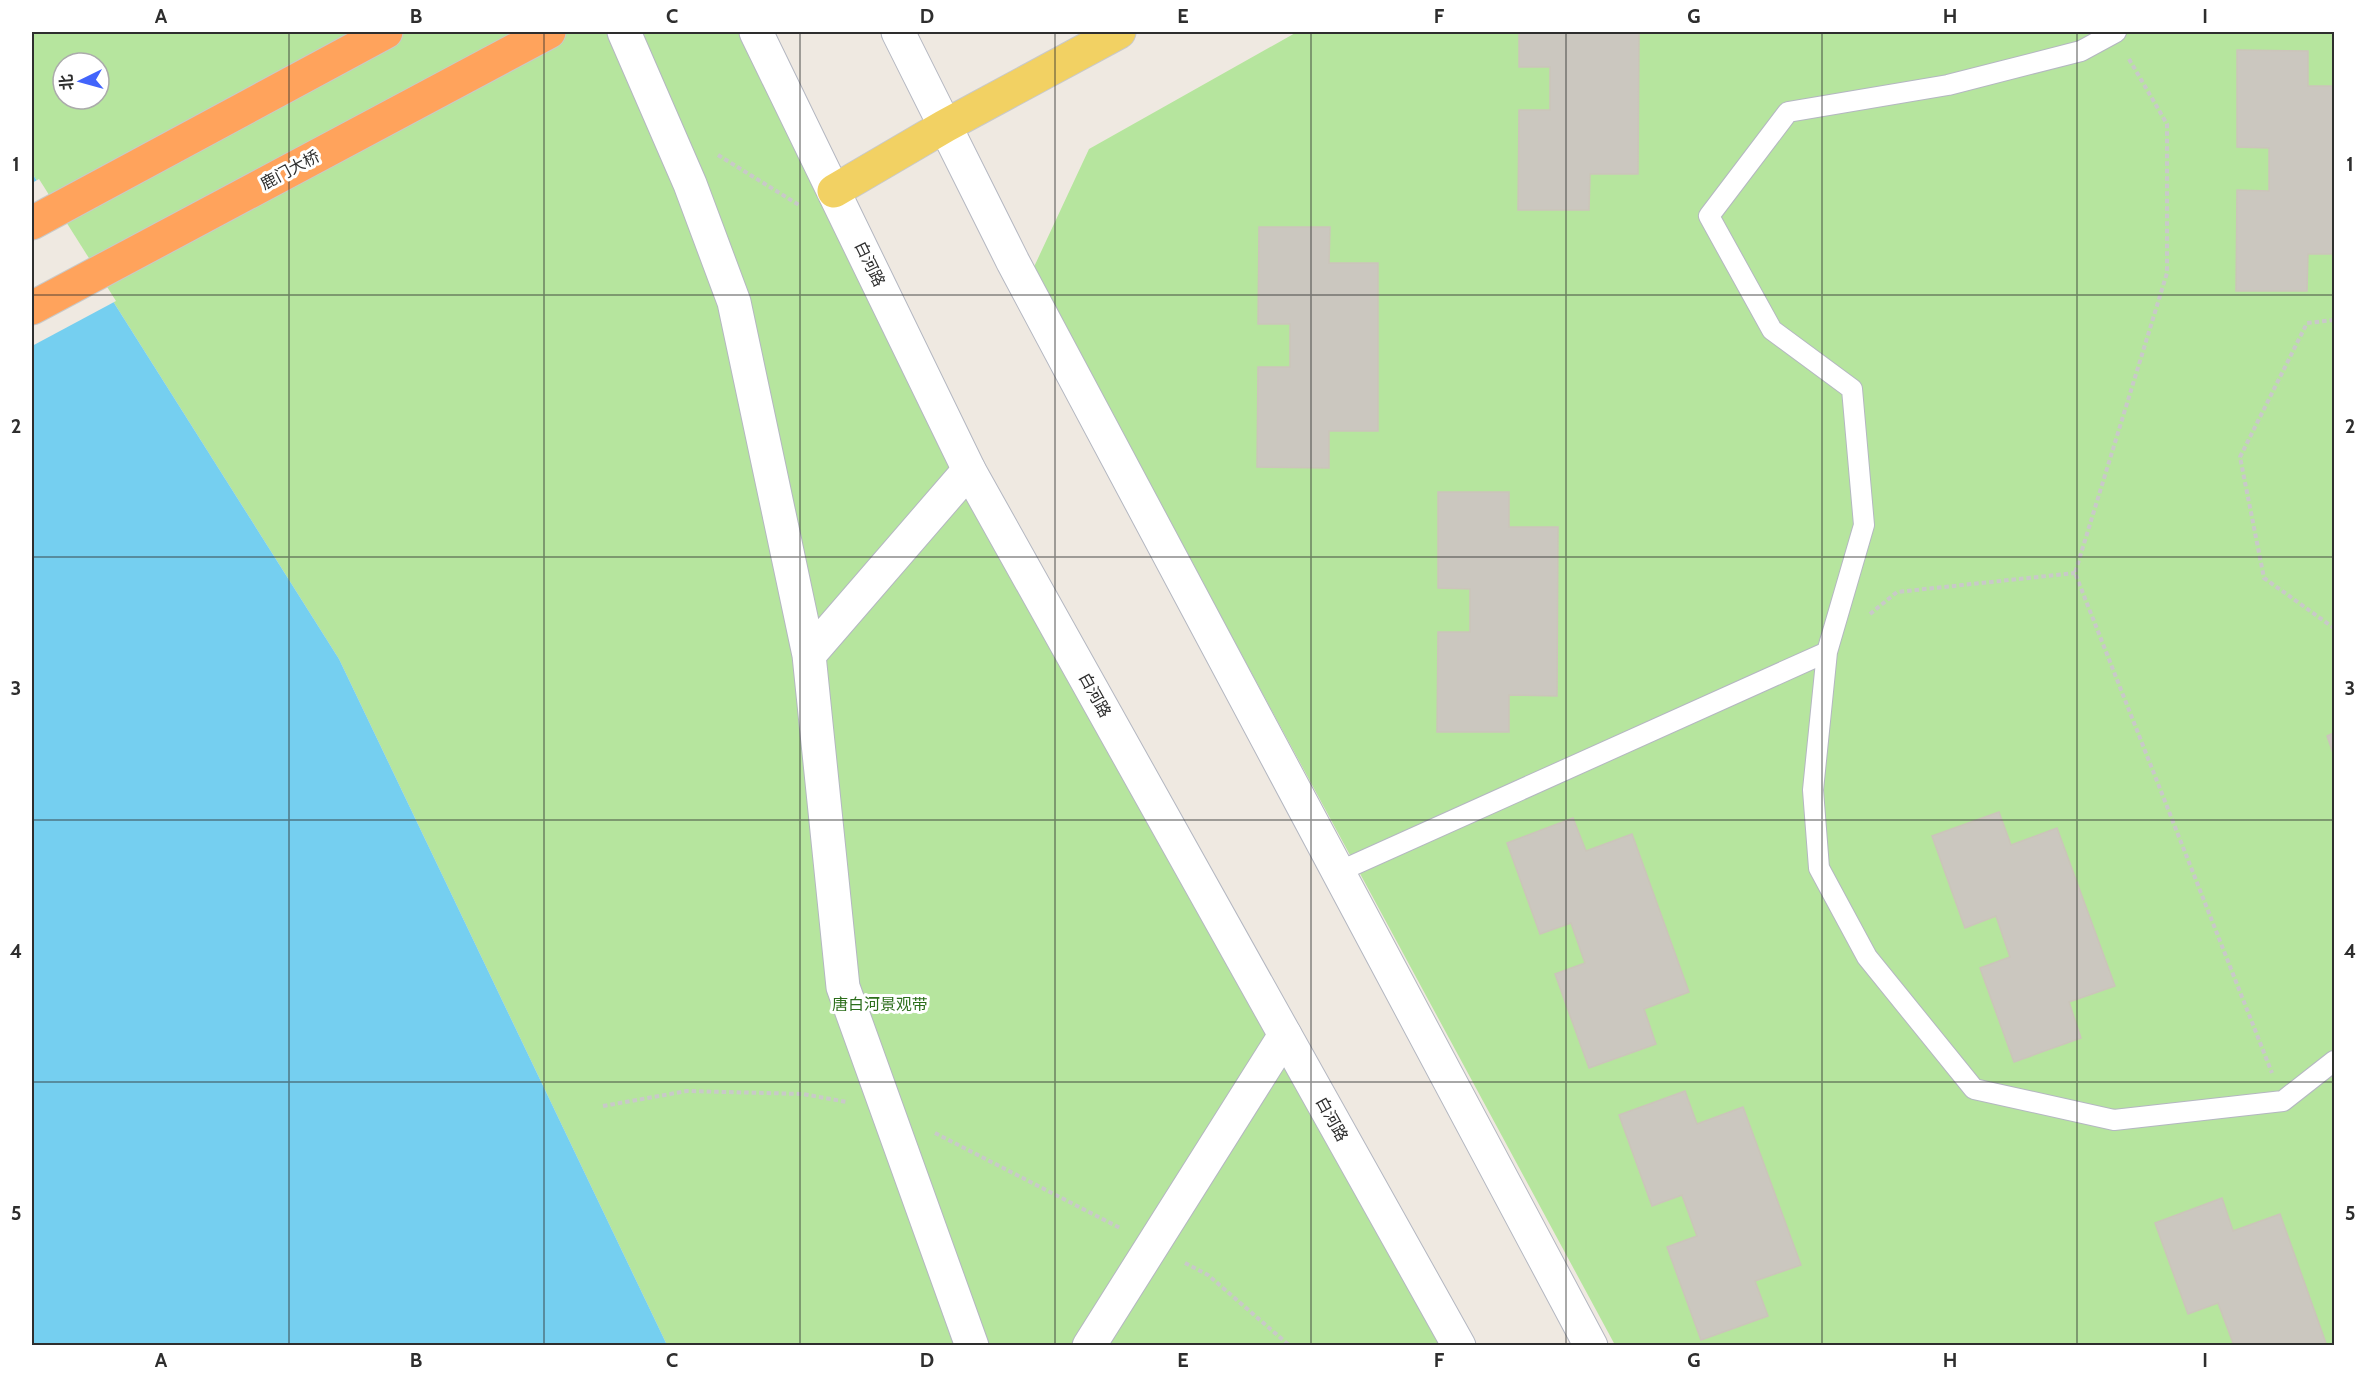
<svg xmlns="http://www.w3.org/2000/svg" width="2366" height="1377" font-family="Cabin,'Noto Sans SC',sans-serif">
<rect width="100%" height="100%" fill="#efe9e1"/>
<!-- green -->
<path fill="#b6e59e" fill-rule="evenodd" d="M32 32H756L860 243 1459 1345H667L339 659 32 173ZM63 63H99V99H63Z
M1297 32H2334V1345H1615L1033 269 1089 149Z"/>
<!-- water -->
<path fill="#75cff0" d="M32 173 339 659 667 1345H32Z"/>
<!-- pier -->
<path fill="#efe9e1" d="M39 179 116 301 32 346V183Z"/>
<!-- building -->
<path fill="#cbc7bf" stroke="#cbc5ba" stroke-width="1.5" d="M1519 32H1639L1638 174H1590L1589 210H1518L1519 110H1550V67H1519Z
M2237 50 2308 51V86H2334V254H2308L2307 291H2236L2237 190 2269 191V148L2237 147Z
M1259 227H1330L1329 263H1378V431H1329V468L1257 467 1258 367H1290V324H1258Z
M1438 492H1509V527H1558L1557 696 1509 695V732H1437L1438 632H1470V589L1438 588Z
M2334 733V756L2327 736Z
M1999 812 2011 845 2057 828 2115 986 2069 1002 2081 1038 2014 1062 1980 968 2010 957 1996 916 1965 928 1932 836Z
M1573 818 1586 851 1632 834 1689 992 1644 1009 1656 1044 1589 1068 1555 974 1585 963 1571 923 1540 934 1507 843Z
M1685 1091 1697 1124 1743 1107 1801 1265 1755 1281 1768 1316 1701 1340 1667 1247 1697 1236 1682 1195 1652 1206 1619 1115Z
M2222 1198 2233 1231 2280 1214 2327 1346H2227L2233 1343 2218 1303 2188 1314 2155 1223Z"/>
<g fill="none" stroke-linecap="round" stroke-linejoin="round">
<defs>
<path id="lane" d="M2116 32 2081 51 1948 85 1788 112 1709 216 1772 330 1852 389 1864 525 1827 652 1813 790 1819 868 1867 957 1974 1089 2114 1120 2283 1101 2334 1061
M1338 872 1827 652"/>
<path id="street" d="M624 32 690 184 734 302 809 655
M969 470 809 655 843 987 972 1346
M1089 1346 1285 1035"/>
<path id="secondary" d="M756 32 969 470 1459 1346
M898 32 1013 262 1591 1346"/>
<path id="primary" d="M834 191 945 126 1119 32"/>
<path id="highway" d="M32 223 386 32
M32 308 549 32"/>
</defs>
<!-- lane casing -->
<use href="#lane" stroke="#b4b7c1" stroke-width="22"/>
<!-- street casing -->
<use href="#street" stroke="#b4b7c1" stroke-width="35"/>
<!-- secondary casing -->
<use href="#secondary" stroke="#b4b7c1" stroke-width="35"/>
<!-- primary casing -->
<use href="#primary" stroke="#c9c9c9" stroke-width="35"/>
<!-- highway casing -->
<use href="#highway" stroke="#c9c9c9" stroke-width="35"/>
<!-- path -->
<path stroke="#c9c9c9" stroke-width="4" stroke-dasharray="4.5 3" stroke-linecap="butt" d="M2129 59 2167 124V273L2075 573 2272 1073
M718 155 799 205
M2334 320 2307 323 2240 457 2264 578 2334 628
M1870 614 1897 592 2075 573
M603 1106 687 1091 803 1094 847 1102
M935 1133 1120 1228
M1185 1263 1208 1275 1290 1346"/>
<!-- lane -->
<use href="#lane" stroke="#fff" stroke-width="20"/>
<!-- street -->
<use href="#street" stroke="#fff" stroke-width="33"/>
<!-- secondary -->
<use href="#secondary" stroke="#fff" stroke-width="33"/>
<!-- primary -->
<use href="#primary" stroke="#f2d163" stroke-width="33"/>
<!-- highway -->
<use href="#highway" stroke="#ffa35c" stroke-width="33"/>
</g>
<!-- grid -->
<path fill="none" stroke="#2e2e2e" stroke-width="1.5" stroke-opacity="0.55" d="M289 32V1346M544 32V1346M800 32V1346M1055 32V1346M1311 32V1346M1566 32V1346M1822 32V1346M2077 32V1346M32 295H2334M32 557H2334M32 820H2334M32 1082H2334"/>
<g text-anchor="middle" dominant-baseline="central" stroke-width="6" stroke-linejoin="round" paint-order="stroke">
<!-- street labels -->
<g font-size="16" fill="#2e2e2e" stroke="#fff">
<text transform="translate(290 170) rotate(-28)">鹿门大桥</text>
<text transform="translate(870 264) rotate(64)">白河路</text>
<text transform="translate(1095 695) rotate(61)">白河路</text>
<text transform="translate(1332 1119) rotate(61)">白河路</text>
</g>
<!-- park labels -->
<g font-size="16" fill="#2c6e1b" stroke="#fff">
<text x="880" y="1004">唐白河景观带</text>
</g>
</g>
<!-- border -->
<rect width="2366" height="1377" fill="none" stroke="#ffffff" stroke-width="66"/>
<!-- north arrow -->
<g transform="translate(81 81) rotate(265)"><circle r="28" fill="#ffffff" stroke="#ababab" stroke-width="1.5"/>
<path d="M0-4.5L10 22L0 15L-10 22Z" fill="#4264fb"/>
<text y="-9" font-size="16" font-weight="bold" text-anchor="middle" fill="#2e2e2e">北</text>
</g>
<rect x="33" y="33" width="2300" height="1311" fill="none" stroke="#2e2e2e" stroke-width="2"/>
<g font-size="20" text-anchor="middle" font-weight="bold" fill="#2e2e2e">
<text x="161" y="23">A</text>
<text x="416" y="23">B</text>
<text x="672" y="23">C</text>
<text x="927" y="23">D</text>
<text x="1183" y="23">E</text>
<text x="1439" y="23">F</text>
<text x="1694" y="23">G</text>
<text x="1950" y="23">H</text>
<text x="2205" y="23">I</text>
<text x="16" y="171">1</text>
<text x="2350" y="171">1</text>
<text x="16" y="433">2</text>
<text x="2350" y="433">2</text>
<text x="16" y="695">3</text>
<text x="2350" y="695">3</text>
<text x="16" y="958">4</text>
<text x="2350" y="958">4</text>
<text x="16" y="1220">5</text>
<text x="2350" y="1220">5</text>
<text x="161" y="1367">A</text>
<text x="416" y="1367">B</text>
<text x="672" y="1367">C</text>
<text x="927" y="1367">D</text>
<text x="1183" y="1367">E</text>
<text x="1439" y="1367">F</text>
<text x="1694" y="1367">G</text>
<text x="1950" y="1367">H</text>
<text x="2205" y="1367">I</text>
</g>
</svg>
